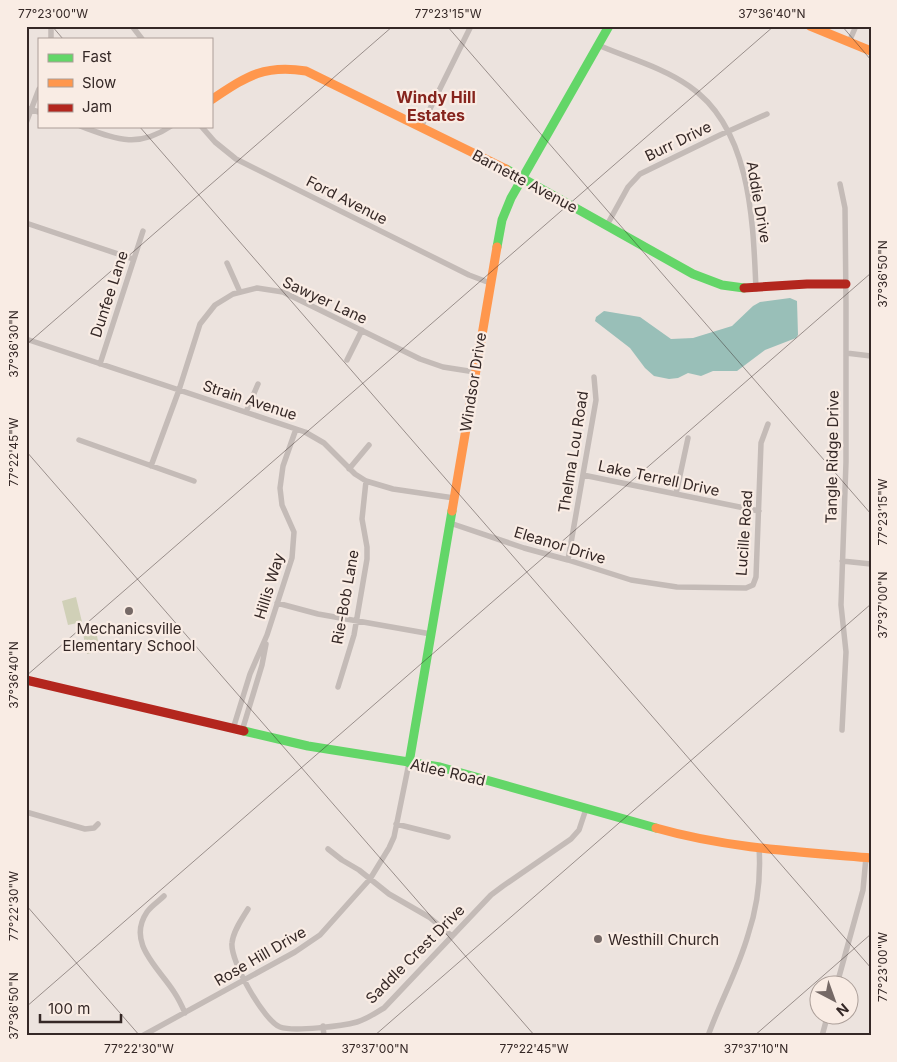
<svg xmlns="http://www.w3.org/2000/svg" width="897" height="1062" font-family="Inter,sans-serif">
<rect width="100%" height="100%" fill="#ece3de"/>
<!-- green -->
<path fill="#d0d0b7" d="M76 597 82 622 68 625 62 601Z
M95 626 100 651 87 654 82 628Z"/>
<!-- water -->
<path fill="#99bfb8" d="M790 298 797 301 798 335 796 338 765 350 737 371H713L701 376 688 373 678 378 669 379 654 376 645 368 630 348 595 321 596 317 604 311 640 317 671 339 693 338 732 326 753 306 760 302Z"/>
<g fill="none" stroke-linecap="round" stroke-linejoin="round">
<!-- street -->
<path stroke="#c4bbb7" stroke-width="5.5" d="M51 26V39
M132 26 142 39
M849 42 856 26
M598 45C628 58 662 67 689 86 751 128 753 221 756 289
M26 108 39 112
M26 123 39 89
M80 126C116 139 137 149 171 126
M201 126 215 142 236 159 469 275 490 283
M421 127 471 26
M840 184 845 208 846 303V462L841 605 846 652 842 730
M26 223 133 259
M607 225 628 187 640 174 720 135 767 114
M227 263 240 292
M26 339 305 432 324 443 355 474 366 481 393 489 454 498
M846 353 871 356
M347 360 362 330
M100 364 143 231
M246 412 258 384
M79 440 194 481
M151 466 179 390 200 324 215 305 233 294 257 288 283 292 420 359 443 367 475 372
M349 469 369 445
M583 475 759 511
M676 494 688 438
M450 523 524 548 568 560 631 580 677 587 746 588 753 585 756 577 761 443 768 424
M568 560 596 400 594 377
M842 561 871 564
M277 603 318 614 431 634
M338 687 354 635 367 559V547L362 519 366 481
M233 729 250 674 267 635 292 558 294 532 282 505 280 488 283 466 296 429
M242 731 262 665 266 644
M26 812 85 829 94 828 98 824
M396 824 448 837
M328 849 342 860 359 870 389 894 429 917 452 936
M164 896C159 901 151 906 147 912 126 943 159 968 174 992 178 998 182 1006 185 1013
M248 909C242 919 233 931 232 943 230 961 264 1021 280 1027 293 1032 343 1026 357 1022 367 1019 375 1013 384 1008L491 895 503 886 571 839 579 830 586 809
M837 984 863 890 866 857
M323 1026 324 1036
M142 1036 295 952 320 935 370 879 389 848 394 837 409 763
M708 1036C720 1002 738 970 748 935 757 908 761 876 759 847
M822 1036 828 1014"/>
<!-- fast -->
<path stroke="#63d668" stroke-width="9" d="M506 169 693 274 722 285 744 288
M497 247 502 220 511 198 609 26
M244 731 308 746 440 767 656 828
M409 763 452 511"/>
<!-- slow -->
<path stroke="#ff974d" stroke-width="9" d="M810 26 871 51
M211 100C246 77 263 64 306 71L506 169
M452 511 497 247
M656 828C726 848 799 852 871 858"/>
<!-- jam -->
<path stroke="#b3261e" stroke-width="9" d="M744 288 807 284H846
M26 680 244 731"/>
</g>
<!-- ticks -->
<path fill="none" stroke="#352826" stroke-width="1" stroke-opacity="0.45" d="M52 26 63 39M447 26 871 514M842 26 871 60M139 126 871 968M26 345 393 26M26 451 535 1036M26 676 774 26M26 905 140 1036M26 1007 871 273M374 1036 871 604M754 1036 871 934"/>
<!-- markers -->
<g fill="#756966" stroke="#f9ece4" stroke-width="2">
<circle cx="129" cy="611" r="5"/>
<circle cx="598" cy="939" r="5"/>
</g>
<g text-anchor="middle" dominant-baseline="central" stroke-width="4.5" stroke-linejoin="round" paint-order="stroke">
<!-- street labels -->
<g font-size="15" fill="#352826" stroke="#f9ece4">
<text transform="translate(678 141) rotate(-26)">Burr Drive</text>
<text transform="translate(525 181) rotate(28)">Barnette Avenue</text>
<text transform="translate(347 200) rotate(27)">Ford Avenue</text>
<text transform="translate(759 202) rotate(80)">Addie Drive</text>
<text transform="translate(109 294) rotate(-72)">Dunfee Lane</text>
<text transform="translate(325 300) rotate(25)">Sawyer Lane</text>
<text transform="translate(473 382) rotate(-81)">Windsor Drive</text>
<text transform="translate(250 400) rotate(18)">Strain Avenue</text>
<text transform="translate(573 452) rotate(-81)">Thelma Lou Road</text>
<text transform="translate(832 457) rotate(-89)">Tangle Ridge Drive</text>
<text transform="translate(659 478) rotate(12)">Lake Terrell Drive</text>
<text transform="translate(744 533) rotate(-86)">Lucille Road</text>
<text transform="translate(560 545) rotate(17)">Eleanor Drive</text>
<text transform="translate(269 586) rotate(-73)">Hillis Way</text>
<text transform="translate(345 597) rotate(-80)">Rie-Bob Lane</text>
<text transform="translate(448 772) rotate(13)">Atlee Road</text>
<text transform="translate(415 954) rotate(-45)">Saddle Crest Drive</text>
<text transform="translate(260 956) rotate(-30)">Rose Hill Drive</text>
</g>
<!-- poi labels -->
<g font-size="15" fill="#352826" stroke="#f9ece4">
<text x="129" y="628">Mechanicsville<tspan x="129" dy="17">Elementary School</tspan></text>
<text x="608" y="939" text-anchor="start">Westhill Church</text>
</g>
<!-- neighbourhood labels -->
<g font-size="16" font-weight="bold" fill="#86241d" stroke="#f9ece4">
<text x="436" y="97">Windy Hill<tspan x="436" dy="18">Estates</tspan></text>
</g>
</g>
<!-- border -->
<rect width="897" height="1062" fill="none" stroke="#f9ece4" stroke-width="55"/>
<!-- legend -->
<rect x="38" y="38" width="175" height="90" fill="#f9ece4" stroke="#ab9e98"/>
<rect x="48" y="54" width="25" height="8" fill="#63d668" stroke="#ab9e98"/>
<text x="82" y="62" font-size="15" fill="#352826">Fast</text>
<rect x="48" y="79" width="25" height="8" fill="#ff974d" stroke="#ab9e98"/>
<text x="82" y="88" font-size="15" fill="#352826">Slow</text>
<rect x="48" y="104" width="25" height="8" fill="#b3261e" stroke="#ab9e98"/>
<text x="82" y="112" font-size="15" fill="#352826">Jam</text>
<!-- north arrow -->
<g transform="translate(834 1000) rotate(139)"><circle r="24" fill="#f9ece4" stroke="#ab9e98"/>
<path d="M0-4L9 19L0 12L-9 19Z" fill="#756966"/>
<text y="-8" font-size="14" font-weight="bold" text-anchor="middle" fill="#352826">N</text>
</g>
<!-- scale -->
<path d="M40 1014v8h81v-8" fill="none" stroke="#352826" stroke-width="2.5"/>
<text x="48" y="1014" font-size="15" fill="#352826" stroke="#f9ece4" stroke-width="4" paint-order="stroke">100 m</text>
<rect x="28" y="28" width="842" height="1006" fill="none" stroke="#352826" stroke-width="2"/>
<g font-size="12" text-anchor="middle" fill="#352826">
<text x="53" y="18">77°23'00"W</text>
<text x="448" y="18">77°23'15"W</text>
<text x="772" y="18">37°36'40"N</text>
<text transform="translate(883 274) rotate(-90)" y="4">37°36'50"N</text>
<text transform="translate(14 344) rotate(-90)" y="4">37°36'30"N</text>
<text transform="translate(14 452) rotate(-90)" y="4">77°22'45"W</text>
<text transform="translate(883 512) rotate(-90)" y="4">77°23'15"W</text>
<text transform="translate(883 605) rotate(-90)" y="4">37°37'00"N</text>
<text transform="translate(14 675) rotate(-90)" y="4">37°36'40"N</text>
<text transform="translate(14 906) rotate(-90)" y="4">77°22'30"W</text>
<text transform="translate(883 967) rotate(-90)" y="4">77°23'00"W</text>
<text transform="translate(14 1006) rotate(-90)" y="4">37°36'50"N</text>
<text x="139" y="1053">77°22'30"W</text>
<text x="375" y="1053">37°37'00"N</text>
<text x="534" y="1053">77°22'45"W</text>
<text x="756" y="1053">37°37'10"N</text>
</g>
</svg>
